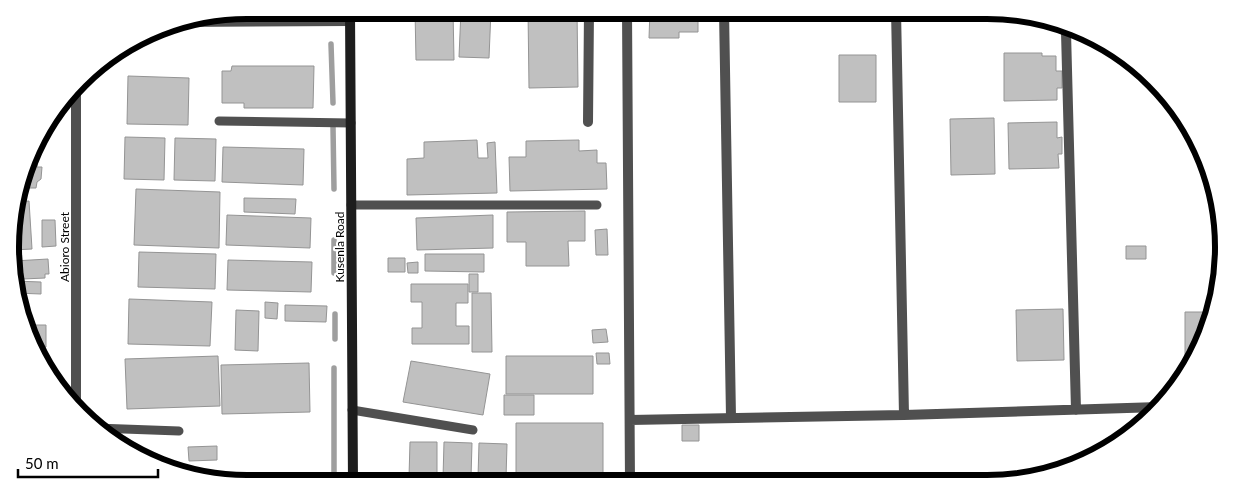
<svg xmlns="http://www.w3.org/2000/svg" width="1234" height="494" font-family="Lato,sans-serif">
<rect width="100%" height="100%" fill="#fff"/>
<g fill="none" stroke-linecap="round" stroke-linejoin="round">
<!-- stream -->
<path stroke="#9e9e9e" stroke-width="5.5" d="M331 10V12
M331 44 333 103
M333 127 334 189
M334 240V273
M335 339V314
M334 484V368"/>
</g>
<!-- building -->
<path fill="#c0c0c0" stroke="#949494" d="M415 10H453L454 60H416Z
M461 10H491L489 58 459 57Z
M528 10H577L578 87 529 88Z
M650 10H709V19H698V32H679V38H649Z
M970 10H988V18L970 19Z
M1004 53H1042V56H1056V71H1062V88H1057V100L1004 101Z
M839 55H876V102H839Z
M232 66H314L313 108H244V103H222V71H231Z
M128 76 189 78 188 125 127 124Z
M994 118 995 174 951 175 950 119Z
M49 120 50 135H39L42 129Z
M1057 122V138L1062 137V154H1058L1059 168 1009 169 1008 123Z
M125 137 165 138 164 180 124 179Z
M175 138 216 139 215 181 174 180Z
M477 140 478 158H488L487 143 495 142 497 193 407 195V159L424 158V142Z
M579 140V151L597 150V163H606L607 189 510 191 509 157H526V141Z
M223 147 304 149 303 185 222 182Z
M32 158H38L37 167H42L41 179 37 182 36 188H22Z
M136 189 220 192 219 248 134 245Z
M244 198 296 199 295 214 244 212Z
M29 201 32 249 13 250 12 216 17 202Z
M585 211V241H568L569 266H526V242H507V212Z
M227 215 311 218 310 248 226 245Z
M493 215V248L417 250 416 218Z
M42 220H55L56 246 42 247Z
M607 229 608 255H596L595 230Z
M1126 246H1146V259H1126Z
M139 252 216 254 215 289 138 287Z
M425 254H484V272L425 271Z
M388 258H405V272H388Z
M48 259 49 274H45V278L23 279V273H14V261Z
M228 260 312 262 311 292 227 290Z
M418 262V273H408L407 263Z
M469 274H478V292H469Z
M14 281 41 282V294L15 293Z
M411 284H468V303H456V326H469V344H412V328H422V302H411Z
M472 293H491L492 352H472Z
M129 299 212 302 210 346 128 344Z
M265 302 278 303 277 319 265 318Z
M285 305 327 306 326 322 285 321Z
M1063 309 1064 360 1017 361 1016 310Z
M236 310 259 311 258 351 235 350Z
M1185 312H1213L1212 323 1194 358H1185Z
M28 325H46V347H37Z
M606 329 608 342 593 343 592 330Z
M596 353H609L610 364H597Z
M218 356 220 406 127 409 125 359Z
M506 356H593V394H506Z
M411 361 490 374 483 415 403 402Z
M309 363 310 412 222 414 221 365Z
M504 395H534V415H504Z
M516 423H603V479H516Z
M682 425H699V441H682Z
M410 442H437V478L409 477Z
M444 442 472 443 471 478H443Z
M479 443 507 444 506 478 478 477Z
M217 446V460L189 461 188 447Z
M214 471V479L173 472Z"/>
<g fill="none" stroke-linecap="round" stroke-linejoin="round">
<!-- lane -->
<path stroke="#505050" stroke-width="9" d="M299 10 300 21
M219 121 351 123
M351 205H597
M352 410 473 430
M96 428 179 431"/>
<!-- street -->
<path stroke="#505050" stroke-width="10" d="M627 10 630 483
M896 10 904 415
M724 11 731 417
M176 22 350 21
M1066 32 1076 410
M76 87V407
M588 122 589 10
M630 420 904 415 1159 407"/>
<!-- secondary -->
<path stroke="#1d1d1d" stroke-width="10" d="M350 10 353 484"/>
</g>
<g text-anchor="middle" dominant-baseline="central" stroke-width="4" stroke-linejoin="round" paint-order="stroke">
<!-- street labels -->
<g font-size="12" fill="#000" stroke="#fff">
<text transform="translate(64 247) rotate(-90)">Abioro Street</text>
<text transform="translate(339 247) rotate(-90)">Kusenla Road</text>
</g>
</g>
<!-- crop -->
<path d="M0 0H1234V494H0ZM247 19H987A228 228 0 0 1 1215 247V247A228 228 0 0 1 987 475H247A228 228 0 0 1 19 247V247A228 228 0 0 1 247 19Z" fill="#fff" fill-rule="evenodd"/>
<path fill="none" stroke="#000" stroke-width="6" d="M247 19H987A228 228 0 0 1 1215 247V247A228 228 0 0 1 987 475H247A228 228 0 0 1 19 247V247A228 228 0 0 1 247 19Z"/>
<!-- scale -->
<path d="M18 469v8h140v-8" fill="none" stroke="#000000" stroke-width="2.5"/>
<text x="25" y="469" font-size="15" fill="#000000" stroke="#ffffff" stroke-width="4" paint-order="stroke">50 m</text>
</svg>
